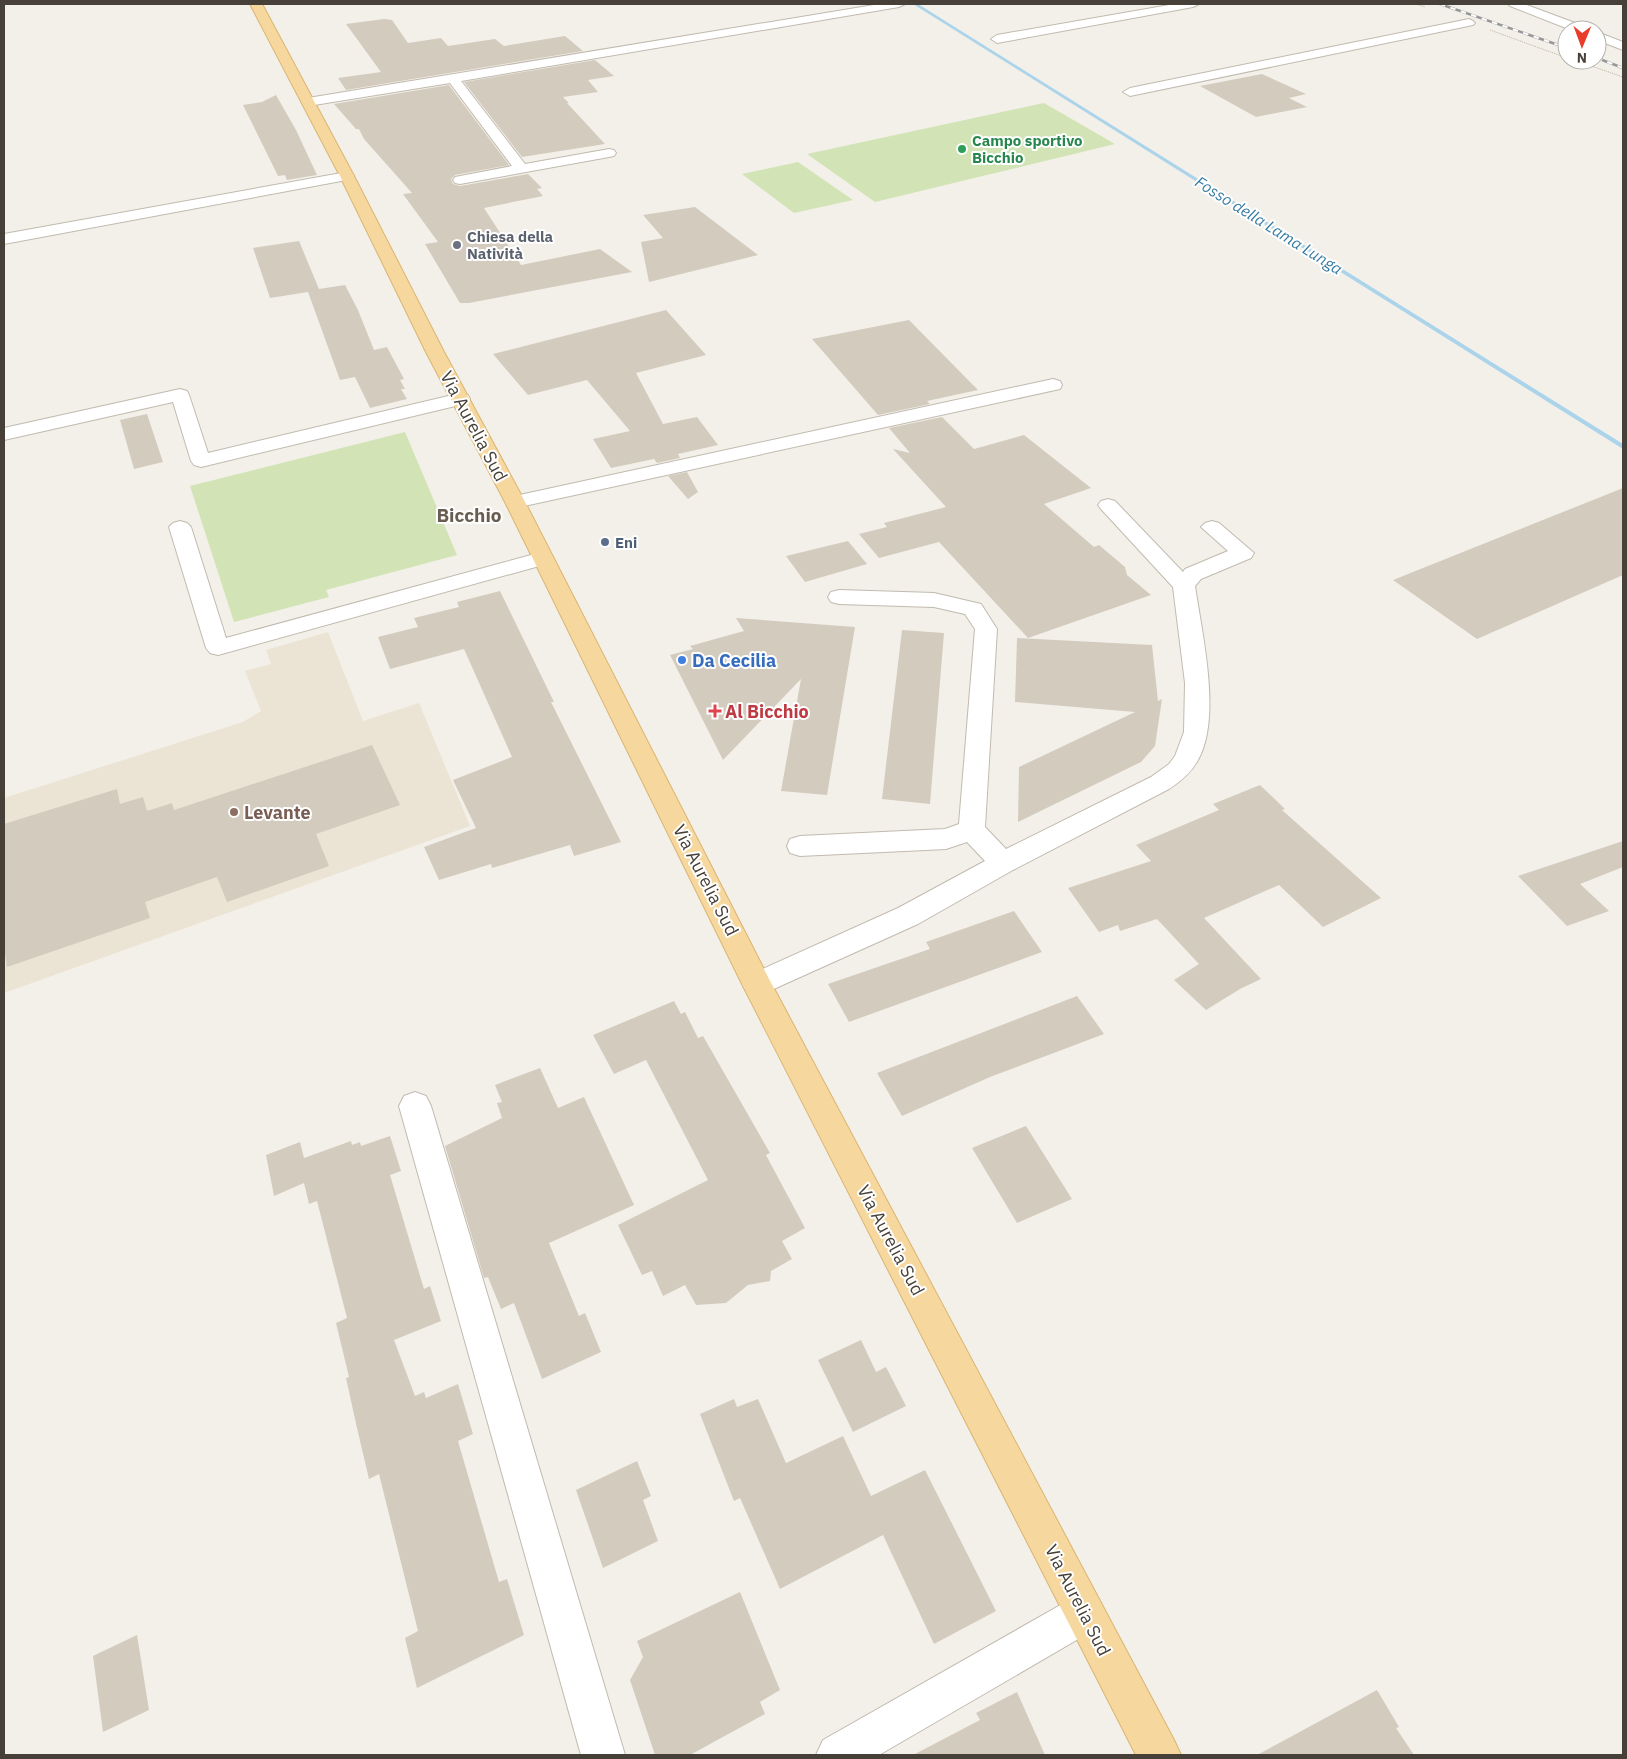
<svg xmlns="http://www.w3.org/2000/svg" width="1627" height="1759" font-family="'IBM Plex Sans',sans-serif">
<rect width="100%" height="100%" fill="#f3f0e9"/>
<!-- education -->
<path fill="#ebe3d4" d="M328 632 363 721 419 703 470 826 4 993V798L243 722 261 711 245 671 271 664 266 650Z"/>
<!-- green -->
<path fill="#d2e4b5" d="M1044 103 1115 144 875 202 807 154Z
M798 162 853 200 794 213 742 174Z
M405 432 457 555 326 590 329 597 234 622 190 486Z"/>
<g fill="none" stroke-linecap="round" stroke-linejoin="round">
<!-- stream -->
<path fill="#abd4eb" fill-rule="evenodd" d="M913 4H918L1623 444V449Z"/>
</g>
<!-- building -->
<path fill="#d4cbbf" d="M384 19 392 20 408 43 441 38 448 46 495 39 504 46 565 36 583 51 346 90 338 78 381 72 346 24Z
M595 60 614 76 588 80 598 92 563 97 569 103H567L605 144 522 157 464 82Z
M1262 74 1306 94 1289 98 1307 107 1256 117 1200 86Z
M449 85 509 165 455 175 451 179 453 184 460 186 528 174 542 188 537 189 543 196 484 208 521 265 600 249 632 272 469 303H460L425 244 438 242 403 194 412 193 364 139 359 129H356L334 104Z
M276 95 296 130 317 175 287 180 285 175 278 176 243 105 262 102Z
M695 207 758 255 649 282 641 242 663 238 643 215Z
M299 241 319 289 345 285 358 310 374 350 387 347 404 379 400 380 405 389H401L407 399 370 408 355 377 340 380 308 292 270 298 253 248Z
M666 310 706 355 636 373 663 424 697 417 718 445 678 454 680 458 657 463 654 459 611 468 593 439 630 431 587 380 528 395 493 354Z
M909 320 978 390 927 401 930 404 878 415 812 339Z
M147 414 163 462 134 469 120 420Z
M942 417 974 449 1024 435 1091 488 1044 504 1094 547 1099 545 1125 567 1127 575 1151 595 1028 638 939 542 879 558 859 534 887 527 884 523 946 507 893 449 910 453 889 428Z
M687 472 698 492 688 499 668 476Z
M1623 488V575L1477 639 1393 580Z
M848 541 867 564 805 582 786 556Z
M500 591 554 702H551L621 842 574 856 570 845 492 868 491 864 439 880 424 847 476 828 453 780 512 757 464 649 390 669 378 637 418 627 414 618 459 607 457 602Z
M736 618 855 627 827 795 781 791 801 679 723 760 670 655 693 649 690 646 744 631Z
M902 630 944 633 930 804 882 799Z
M1017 638 1152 645 1158 701 1162 699 1155 746 1141 762 1018 822 1019 767 1135 712 1015 702Z
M372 745 400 805 316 834 329 866 227 902 217 877 145 902 150 918 7 967 4 946V824L117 789 120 804 143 797 147 811 172 803 174 810Z
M1260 785 1285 809 1282 810 1381 898 1323 927 1279 885 1204 918 1261 979 1240 989 1206 1010 1174 980 1199 964 1157 919 1120 931 1118 925 1099 932 1068 888 1151 861 1136 845 1219 810 1213 804Z
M1623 841V867L1580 884 1609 911 1567 926 1518 876Z
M1014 911 1042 952 849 1022 828 984 930 949 926 942Z
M1077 996 1104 1034 990 1077 902 1116 877 1073Z
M674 1001 681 1014 685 1012 698 1038 703 1036 770 1153 766 1155 805 1228 782 1241 792 1259 771 1271 770 1281 748 1285 726 1303 696 1305 685 1285 663 1296 652 1271 642 1275 618 1225 708 1180 646 1060 614 1074 593 1035Z
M540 1068 558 1108 584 1097 634 1205 549 1243 579 1316 585 1313 601 1352 542 1379 514 1303 501 1309 488 1277 484 1278 445 1146 502 1118 497 1103 502 1102 495 1085Z
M1026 1126 1072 1199 1017 1223 972 1148Z
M390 1136 401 1171 390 1175 424 1289 430 1286 441 1321 394 1340 415 1396 424 1392 426 1398 458 1384 473 1434 458 1441 499 1582 507 1579 524 1635 417 1688 405 1638 418 1631 379 1474 369 1479 357 1428 346 1378 349 1377 336 1323 347 1318 317 1201 309 1204 304 1183 274 1196 266 1155 300 1142 304 1158 351 1141 352 1145 360 1142 361 1146Z
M861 1340 876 1372 886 1367 906 1406 853 1432 818 1360Z
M734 1399 737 1407 758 1399 786 1463 843 1436 871 1496 925 1470 996 1611 934 1644 883 1535 780 1589 740 1498 734 1501 700 1414Z
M637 1461 651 1496 643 1500 658 1541 603 1568 576 1490Z
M740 1592 780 1690 760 1702 765 1714 690 1755H655L630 1680 643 1657 637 1641Z
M137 1635 149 1710 103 1732 93 1656Z
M1377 1690 1399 1727 1396 1728 1414 1755H1257Z
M1017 1692 1045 1755H913L980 1720 976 1713Z"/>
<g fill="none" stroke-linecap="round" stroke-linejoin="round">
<defs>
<path id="minor" d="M880 4H905L899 7 461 81 525 164 609 149 614 150 616 153 614 156 609 157 460 184 455 183 453 180 455 177 512 166 450 83 308 106 301 102 308 98Z
M1175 4H1199L1193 7 997 43 991 39 997 35Z
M1508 4H1524L1586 27 1588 30H1571L1510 6Z
M1469 19 1473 21 1475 23 1473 25 1130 96 1123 92 1130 88Z
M1597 32 1623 42V50L1597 40Z
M347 172 352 173 354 176 352 179 4 244V234Z
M1053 379 1060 381 1062 385 1060 389 515 508 508 506 505 502 508 498 515 496Z
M180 389 187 391 189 395 208 453 461 393 468 395 470 399 468 403 201 467 194 465 191 461 173 402 4 440V428Z
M1108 499 1115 501 1183 572 1185 569 1228 551 1201 527 1205 523 1212 521 1219 523 1254 553 1251 558 1201 579 1195 586C1202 634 1222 717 1198 760 1191 773 1181 781 1169 789L1013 870 918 924 767 992 757 996 747 992 742 984 747 976 898 908 985 861 967 842 946 849 800 856 790 853 787 846 790 839 800 836 945 829 959 824 975 629 965 614 934 607 839 604 831 602 828 597 831 592 839 590 934 593 981 604 997 629 985 827 1006 849 1151 777 1169 764 1175 756 1184 732 1185 683 1173 587 1101 509 1098 505 1101 501Z
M180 521 187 523 191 527 226 638 542 552 550 553 553 558 550 563 218 655 210 653 206 648 169 527 173 523Z
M415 1092 426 1096 431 1106 625 1755H581L399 1106 404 1096Z
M1085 1593 1099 1599 1105 1613 1099 1627 879 1755H816L823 1740 1071 1599Z"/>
<path id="major" d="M250 4H262L354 176 444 352 525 502 769 979 1174 1740 1181 1755H1136L742 984 505 502 426 352 340 176Z"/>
</defs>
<!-- minor casing -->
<use href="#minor" stroke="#c1baaf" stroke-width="2"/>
<!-- major casing -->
<use href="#major" stroke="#dab470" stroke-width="2"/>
<!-- path -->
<path stroke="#bfb29f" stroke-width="1" stroke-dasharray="1 1" stroke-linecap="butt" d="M1416 4 1425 7
M1490 30 1567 58
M1574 60 1623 77"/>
<!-- minor -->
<use href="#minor" fill="#fff" fill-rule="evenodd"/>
<!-- major -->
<use href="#major" fill="#f6d89f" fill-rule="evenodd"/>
<defs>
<path id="rail" d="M1440 4 1567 48
M1597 58 1623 68"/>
</defs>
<!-- rail casing -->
<use href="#rail" stroke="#979797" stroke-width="2.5"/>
<!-- rail -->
<use href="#rail" stroke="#fff" stroke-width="2" stroke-dasharray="5.5" stroke-linecap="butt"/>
</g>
<!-- markers -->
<circle fill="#2e9e5b" stroke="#fff" stroke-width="2" cx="962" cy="149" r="5"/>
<circle fill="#6b7280" stroke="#fff" stroke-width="2" cx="457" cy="245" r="5"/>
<circle fill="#5c6f8a" stroke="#fff" stroke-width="2" cx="605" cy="542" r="5"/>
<circle fill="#3f7fe0" stroke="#fff" stroke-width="2" cx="682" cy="660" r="5"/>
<path fill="#e0444e" stroke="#fff" stroke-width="2" d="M712.5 703.5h5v5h5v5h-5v5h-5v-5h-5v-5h5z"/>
<circle fill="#8d6e63" stroke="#fff" stroke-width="2" cx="234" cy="812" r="5"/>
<g text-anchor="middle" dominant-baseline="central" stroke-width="4" stroke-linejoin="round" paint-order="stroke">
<!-- far-leisure labels -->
<g font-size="15" font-weight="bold" fill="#27864d" stroke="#fff" text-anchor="start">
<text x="972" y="140">Campo sportivo<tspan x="972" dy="17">Bicchio</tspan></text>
</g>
<!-- far-worship labels -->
<g font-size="15" font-weight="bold" fill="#5b616d" stroke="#fff" text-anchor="start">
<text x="467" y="236">Chiesa della<tspan x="467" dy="17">Natività</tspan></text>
</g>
<!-- far-service labels -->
<g font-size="15" font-weight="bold" fill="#4e5e75" stroke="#fff" text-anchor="start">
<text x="615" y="542">Eni</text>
</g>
<!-- far-water labels -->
<g font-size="16" font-style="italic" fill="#377ba2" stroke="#fff">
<text transform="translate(1269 225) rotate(32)">Fosso della Lama Lunga</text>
</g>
<!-- street labels -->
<g font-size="18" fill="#464038" stroke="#fff">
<text transform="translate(474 426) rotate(62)">Via Aurelia Sud</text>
<text transform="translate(706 880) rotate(63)">Via Aurelia Sud</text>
<text transform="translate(891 1240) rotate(62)">Via Aurelia Sud</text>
<text transform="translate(1078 1600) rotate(63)">Via Aurelia Sud</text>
</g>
<!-- shop labels -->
<g font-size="18" font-weight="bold" fill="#366cbe" stroke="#fff" text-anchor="start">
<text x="692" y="660">Da Cecilia</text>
</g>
<!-- health labels -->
<g font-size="18" font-weight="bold" fill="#be3a42" stroke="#fff" text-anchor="start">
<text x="725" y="711">Al Bicchio</text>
</g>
<!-- education labels -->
<g font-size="18" font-weight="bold" fill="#785e54" stroke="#fff" text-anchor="start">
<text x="244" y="812">Levante</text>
</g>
<!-- far-district labels -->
<g font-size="19" font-weight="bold" fill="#685d50" stroke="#fff">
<text x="469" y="515">Bicchio</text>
</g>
</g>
<!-- border -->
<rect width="1627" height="1759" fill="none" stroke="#464038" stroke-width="10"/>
<!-- north arrow -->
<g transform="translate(1582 45) rotate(181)"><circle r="24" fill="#ffffff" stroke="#b5b3af"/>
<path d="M0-4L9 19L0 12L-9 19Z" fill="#e93c2b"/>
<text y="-8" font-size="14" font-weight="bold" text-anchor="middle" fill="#464038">N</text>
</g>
</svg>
